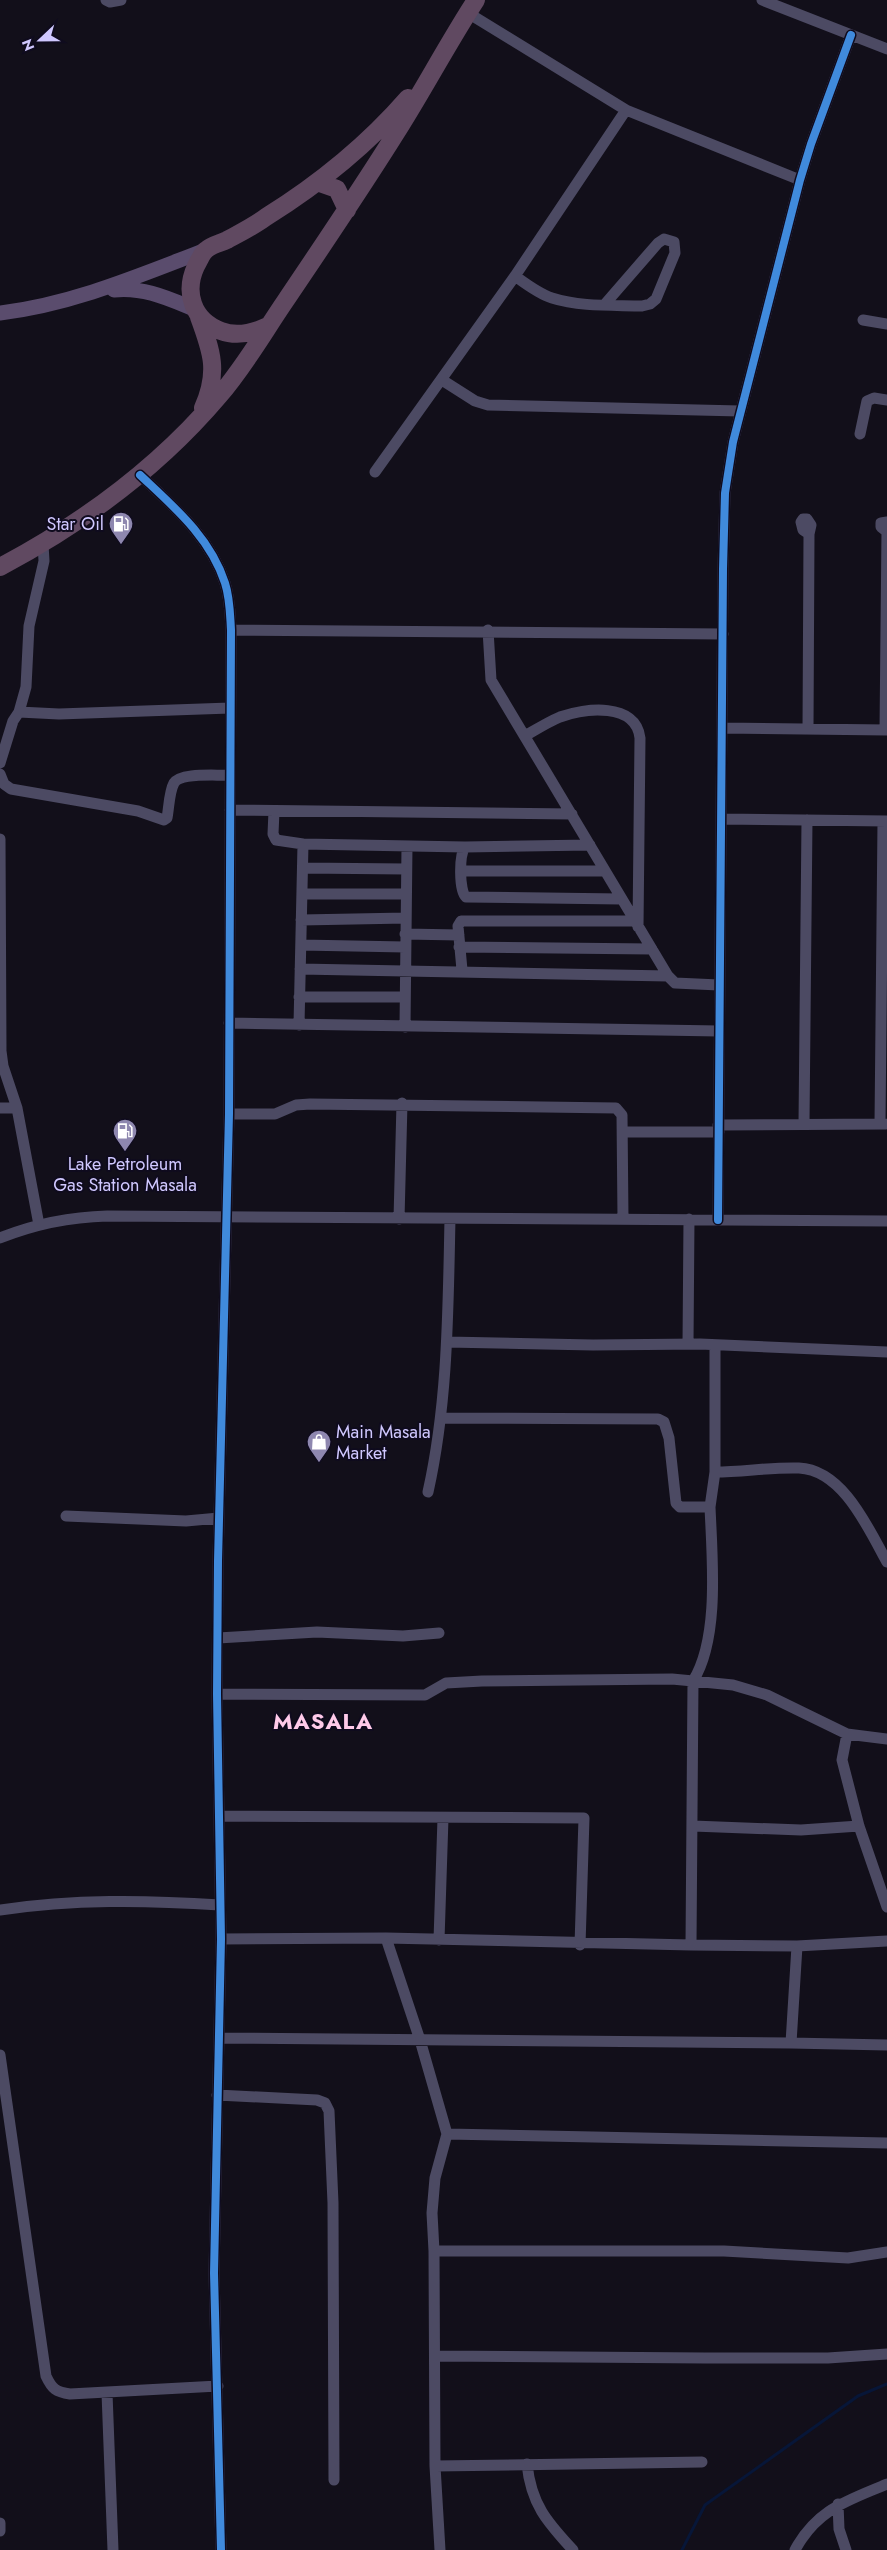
<svg xmlns="http://www.w3.org/2000/svg" width="887" height="2550" font-family="Jost,sans-serif">
<rect width="100%" height="100%" fill="#120f1a"/>
<g fill="none" stroke-linecap="round" stroke-linejoin="round">
<!-- stream -->
<path stroke="#071638" stroke-width="3" d="M682 2550 705 2505 858 2396 887 2384"/>
<!-- minor -->
<path stroke="#4c4a63" stroke-width="11" d="M106 0 110 2 121 0
M762 0 887 49
M468 13 626 110
M515 276C526 284 539 294 552 298 580 307 613 305 642 306L650 304 656 299 675 253 674 242 664 239 658 243 605 304
M863 320 887 324
M442 380 475 401 488 405 740 411
M860 434 867 401 874 398 887 400
M375 472 515 276 626 110 800 180
M140 475C174 507 210 537 225 583 230 598 230 614 231 630L229 1114 218 1561 217 1694 221 1939 214 2273 221 2550
M886 531 881 527V523L887 522
M231 630 723 634
M488 630 491 680 668 976 675 983 719 985
M19 712 59 714 230 708
M723 728 887 730
M808 729 809 534 811 525 807 519H803L801 522 803 530 809 534
M885 730 887 530
M525 736C537 729 548 722 560 717 585 708 636 702 640 738L638 927
M0 763 13 721 19 712 26 687 29 626 44 561 43 544
M0 774 4 784 11 789 138 811 164 820 167 818C169 808 169 792 174 783 181 772 217 776 230 775
M230 810 572 814
M274 811 273 834 276 840 303 844
M722 819 887 821
M0 839 1 1051 3 1066 17 1108 39 1225
M465 847C459 855 459 891 466 897L621 899
M303 868 406 869
M461 871H605
M302 894H406
M301 920 406 918
M405 934 459 935
M301 945 405 947
M459 947 652 949
M300 969 668 976
M462 970 458 926 461 921H635
M299 997H405
M229 1023 719 1031
M299 1025 303 844 465 847 590 845
M405 1027 407 846
M0 1108H17
M229 1114H275L296 1105 310 1104 616 1108 622 1115 623 1219
M804 1123 807 820
M880 1124 883 821
M718 1125 885 1124
M623 1132H719
M399 1219 402 1103
M718 1220 723 569 725 493 733 442 800 180 811 144 851 35
M0 1238C35 1224 69 1217 107 1216L887 1221
M447 1342 593 1345 700 1344 887 1352
M688 1344 689 1219
M442 1418 658 1419 664 1422 669 1438 676 1503 680 1507H710L715 1472V1345
M715 1472C743 1472 771 1467 799 1468 843 1470 868 1528 887 1562
M428 1492C448 1402 448 1311 450 1219
M66 1516 186 1521 219 1518
M218 1638 317 1632 403 1636 439 1633
M217 1694 425 1695 446 1683 482 1681 672 1679 693 1681 733 1685 767 1695 847 1734 887 1739
M847 1734 842 1760 859 1826 887 1907
M220 1816 584 1818 580 1945
M693 1826 801 1830 859 1826
M0 1910C74 1899 145 1900 220 1905
M386 1938 420 2040 447 2134 435 2178 432 2213 434 2251 435 2466 440 2550
M221 1939 386 1938 691 1945 797 1946 887 1941
M439 1940 443 1818
M691 1945 693 1681C720 1638 712 1557 710 1507
M220 2038 791 2043 887 2045
M791 2043 797 1946
M0 2055 46 2376C52 2389 56 2392 70 2394L218 2386
M217 2095 317 2100 325 2103 329 2111 333 2203 334 2480
M447 2134 887 2143
M434 2251H724L848 2258 887 2252
M435 2356 705 2358H828L887 2354
M107 2393 113 2550
M527 2464C531 2504 547 2522 573 2550
M435 2466 702 2462
M838 2504 839 2529 846 2550
M0 2523V2531
M795 2550C817 2509 847 2501 887 2484"/>
<!-- major -->
<path stroke="#5a4c6d" stroke-width="15" d="M114 290C144 287 167 298 194 309
M0 313C73 304 138 276 206 250"/>
<!-- highway -->
<path stroke="#604961" stroke-width="18" d="M317 182 337 189 347 210
M199 317C212 352 219 372 203 408
M268 326C253 333 237 337 221 331 192 320 184 292 196 266 199 261 202 253 206 250 211 245 221 243 227 240 240 233 254 226 266 217 319 184 368 144 408 98
M0 567C83 523 158 468 219 396 245 366 264 332 286 300 323 245 361 189 396 133 424 89 448 43 476 0"/>
<defs>
<path id="cycleway" d="M140 475C174 507 210 537 225 583 230 598 230 614 231 630L229 1114 218 1561 217 1694 221 1939 214 2273 221 2550
M718 1220 723 569 725 493 733 442 800 180 811 144 851 35"/>
</defs>
<!-- cycleway casing -->
<use href="#cycleway" stroke="#0f0b1e" stroke-width="11"/>
<!-- cycleway -->
<use href="#cycleway" stroke="#408adc" stroke-width="8"/>
</g>
<!-- icons -->
<defs>
<symbol id="fuel-pin" viewBox="-11 -11 22 30"><path d="M0 17L-7.5 6A9.5 9.5 0 1 1 7.5 6Z" fill="#8e87af" stroke="#0f0b1e"/><path d="M-5.5-6h7V0h2V4h1.3V-2.5L3-4.5l.8-.8L6-3V5H2.5V1h-1V6h-7ZM-4.2-4.7v3.2H.2V-4.7Z" fill="#fff"/></symbol>
<symbol id="shop-pin" viewBox="-11 -11 22 30"><path d="M0 17L-7.5 6A9.5 9.5 0 1 1 7.5 6Z" fill="#8e87af" stroke="#0f0b1e"/><path d="M-5-2.5h2.3a2.7 3.5 0 0 1 5.4 0H5L5.5 6h-11ZM-1.5-2.5h3a1.5 2.3 0 0 0-3 0Z" fill="#fff"/></symbol>
</defs>
<g fill-rule="evenodd">
<use href="#fuel-pin" x="107" y="510" width="28" height="38"/>
<use href="#fuel-pin" x="111" y="1117" width="28" height="38"/>
<use href="#shop-pin" x="305" y="1428" width="28" height="38"/>
</g>
<g text-anchor="middle" dominant-baseline="central" stroke-width="4" stroke-linejoin="round" paint-order="stroke">
<!-- poi labels -->
<g font-size="18" fill="#d0c8ff" stroke="#0f0b1e" text-anchor="end">
<text x="104" y="524">Star Oil</text>
<text x="125" y="1164" text-anchor="middle">Lake Petroleum<tspan x="125" dy="21">Gas Station Masala</tspan></text>
<text x="336" y="1432" text-anchor="start">Main Masala<tspan x="336" dy="21">Market</tspan></text>
</g>
<!-- district labels -->
<g font-size="22" font-weight="bold" letter-spacing="1" fill="#ffcae9" stroke="#0f0b1e">
<text x="323" y="1721">MASALA</text>
</g>
</g>
<!-- north arrow -->
<g transform="translate(40 40) rotate(248)" stroke="#0f0b1e" stroke-width="4" paint-order="stroke">
<path d="M0-4L9 19L0 12L-9 19Z" fill="#d0c8ff"/>
<text y="-8" font-size="14" font-weight="bold" text-anchor="middle" fill="#d0c8ff">N</text>
</g>
</svg>
